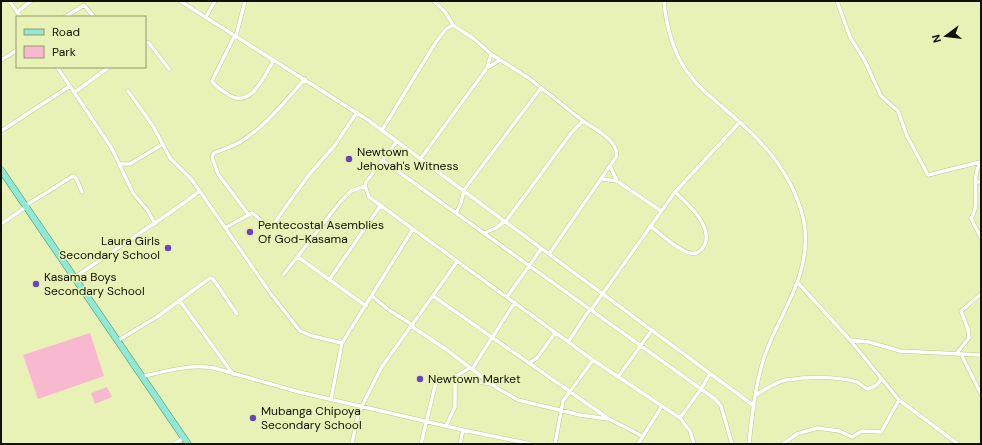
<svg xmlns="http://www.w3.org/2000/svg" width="982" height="445" font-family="'DM Sans',sans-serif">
<rect width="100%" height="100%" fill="#e9f2b6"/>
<!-- green -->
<path fill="#f8b8d0" d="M90 333 104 376 38 399 23 355Z
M107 387 112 397 95 404 91 393Z"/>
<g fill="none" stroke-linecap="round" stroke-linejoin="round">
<defs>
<path id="street" d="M9 1 21 17
M180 1 368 120 754 406
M434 1 445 12 453 25 474 39 491 54 530 79 583 121
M664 1C666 27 675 60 693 79 700 89 710 96 719 104 749 130 774 151 792 187 798 200 804 215 805 230 809 281 779 313 764 358 755 386 752 415 749 444
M837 1 850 37 865 61 881 96 898 111 907 136 928 175 980 162
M17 12 31 1
M65 17 84 5 94 17
M206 17 215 1
M235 35 212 81C215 86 221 90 226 93 250 112 264 76 274 60
M236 36 245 1
M145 42 149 43 169 69
M1 60 17 50
M57 67 111 147 133 193 148 211 155 224
M487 68 491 54
M128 91 153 126 170 158 192 180 271 294 300 331 312 336 342 343
M75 92 109 67
M382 130 436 42 446 29 453 25
M1 131 70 86
M397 141 366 182 365 186 369 197 593 360 680 418 690 431 694 444
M421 158 487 68 500 60
M382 160 715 399 721 406 732 444
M981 162C969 179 982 203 971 218L981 238
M120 164H130L163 144
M610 166 617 181 661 211
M602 179 617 181
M975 182H981
M25 206 73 176 76 178 82 192
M456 213 461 203 464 190 541 88
M248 214 218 174 212 157 214 153C223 149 232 147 240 142 265 127 285 101 305 79
M506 221 572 132 583 121C594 129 620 141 616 157L549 254
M1 224 26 207
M650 226C660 233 685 257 696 253 700 252 703 248 705 244 712 225 688 204 675 192
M225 228 252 213 268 226H272L308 176 335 145 357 112
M484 233 496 228 505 221
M298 257 366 306
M284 274 340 202 351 191 365 186
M74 278C116 248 159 222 200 191
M329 280 381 205
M798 283 850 340 899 400 958 444
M372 296 390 311 413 325
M433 296 609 419 642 436
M507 297 541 249
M179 300 233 374
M591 310 675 192 740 122
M411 326 444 348 497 388 518 400 580 415 608 419
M850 340 869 342 900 351 981 355
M117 341 157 317 210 278 213 279 237 314
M568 342 590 309
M956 354 969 338 968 329 961 311 981 294
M961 354 981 394
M529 363 537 358 555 333
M472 369 515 302
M141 377C166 371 189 364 214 368L299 392 463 430 531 444
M618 377 652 330
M452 378 470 368
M701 389 710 374
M756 395C765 390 775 382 786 380 807 377 836 376 857 382 860 383 863 387 867 389L875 386 882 379
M331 399 342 343 413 229
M680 418 701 389
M446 426 455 407V379
M174 444 183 438
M352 444 358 414 381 368 457 262
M421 444 436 382 439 380 462 379 491 384
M460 444 463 430
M555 444 563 401 593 360
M638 444 662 406
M783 444 797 434 817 428 839 431 852 437 862 431 881 432 899 400"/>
<path id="primary" d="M1 170 188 444"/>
</defs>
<!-- street casing -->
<use href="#street" stroke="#c0c78e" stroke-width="4.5"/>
<!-- primary casing -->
<use href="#primary" stroke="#359377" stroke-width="7"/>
<!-- street -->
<use href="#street" stroke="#fff" stroke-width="3.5"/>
<!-- primary -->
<use href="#primary" stroke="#92e8d4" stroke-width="6"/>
</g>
<!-- markers -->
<g fill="#6b43bb" stroke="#e9f2b6" stroke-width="1.5">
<circle cx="349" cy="159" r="4"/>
<circle cx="250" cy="232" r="4"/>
<circle cx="168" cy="248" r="4"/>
<circle cx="36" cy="284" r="4"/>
<circle cx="420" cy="379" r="4"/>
<circle cx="253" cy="418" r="4"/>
</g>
<g text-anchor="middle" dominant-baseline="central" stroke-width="3" stroke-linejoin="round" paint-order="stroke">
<!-- poi labels -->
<g font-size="12" fill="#101200" stroke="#e9f2b6" text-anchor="start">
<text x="357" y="152">Newtown<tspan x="357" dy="14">Jehovah's Witness</tspan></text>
<text x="258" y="225">Pentecostal Asemblies<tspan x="258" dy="14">Of God-Kasama</tspan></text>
<text x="160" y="241" text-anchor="end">Laura Girls<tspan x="160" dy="14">Secondary School</tspan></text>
<text x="44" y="277">Kasama Boys<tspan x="44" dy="14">Secondary School</tspan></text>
<text x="428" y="379">Newtown Market</text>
<text x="261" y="411">Mubanga Chipoya<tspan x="261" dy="14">Secondary School</tspan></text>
</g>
</g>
<!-- border -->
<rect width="982" height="445" fill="none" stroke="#101200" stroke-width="4"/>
<!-- legend -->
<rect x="16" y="16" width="130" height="52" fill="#e9f2b6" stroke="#92986d"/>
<rect x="24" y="29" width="20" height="6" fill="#92e8d4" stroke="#92986d"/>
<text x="52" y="36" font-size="12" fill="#101200">Road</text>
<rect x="24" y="46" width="20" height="12" fill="#f8b8d0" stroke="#92986d"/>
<text x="52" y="56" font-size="12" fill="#101200">Park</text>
<!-- north arrow -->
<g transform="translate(946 36) rotate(255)" stroke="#e9f2b6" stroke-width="3" paint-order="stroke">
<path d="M0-3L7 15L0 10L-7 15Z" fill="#101200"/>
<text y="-6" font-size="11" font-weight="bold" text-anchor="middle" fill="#101200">N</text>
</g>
</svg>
